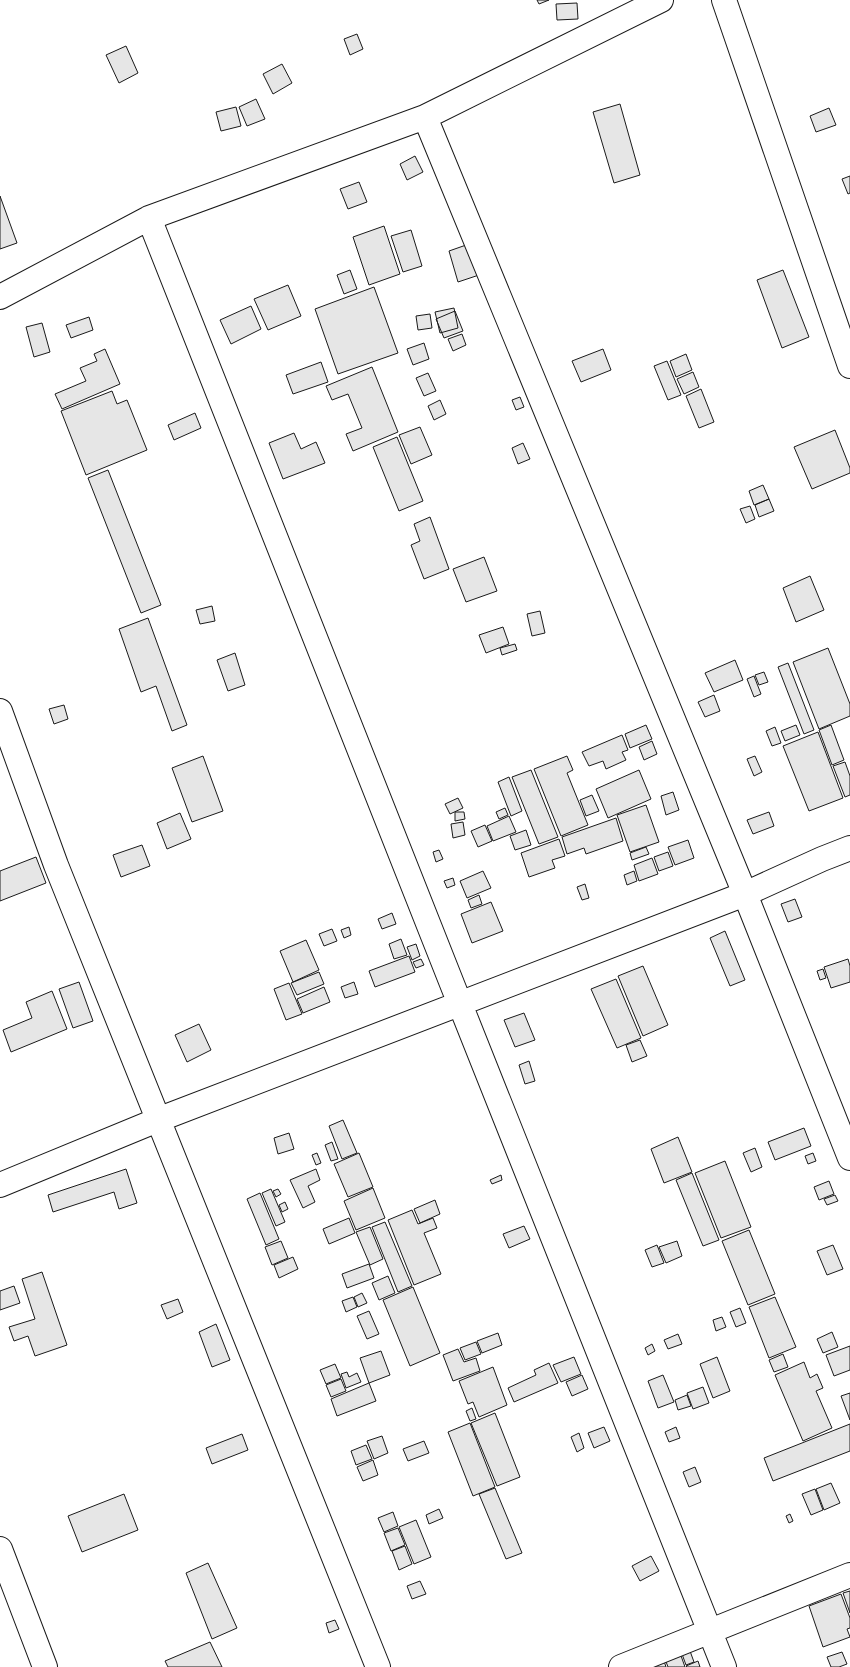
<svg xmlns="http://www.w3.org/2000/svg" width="850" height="1667" font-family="Quicksand,sans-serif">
<rect width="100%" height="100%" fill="#fff"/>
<!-- building -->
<path fill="#e6e6e6" stroke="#1a1a1a" d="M537 0H549L539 4Z
M577 3 578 19 557 20 556 4Z
M357 34 363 49 350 55 344 39Z
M126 46 138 73 119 83 106 55Z
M282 64 292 83 273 94 263 74Z
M256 99 265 119 247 126 239 107Z
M620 104 640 175 614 183 593 112Z
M236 107 241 126 221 131 216 112Z
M829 108 836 125 816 132 810 116Z
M415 156 423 172 407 180 400 164Z
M850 176V193L848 194 842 179Z
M359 182 367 202 348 209 340 189Z
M0 196 17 243 0 249Z
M384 226 400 274 369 285 353 237Z
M411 230 422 266 403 272 391 236Z
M469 244 479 275 458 282 449 251Z
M350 270 357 289 344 294 337 275Z
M783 270 809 337 782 348 757 280Z
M288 285 301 316 268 330 254 299Z
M374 287 398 353 338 374 315 309Z
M251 306 261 329 231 344 220 320Z
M454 308 458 328 440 333 435 312Z
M455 311 463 331 444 338 436 319Z
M430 314 432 328 418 330 416 316Z
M89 317 93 330 71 338 66 325Z
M42 323 50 352 34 357 26 327Z
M462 334 466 345 453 351 448 339Z
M424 343 429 359 413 365 407 349Z
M105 349 120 384 62 409 55 394 86 381 80 368 97 361 94 354Z
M603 349 611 370 581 382 572 361Z
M686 354 692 370 676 377 670 361Z
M667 361 681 395 668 400 654 366Z
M321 362 328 382 293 394 286 375Z
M372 367 398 432 353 451 346 434 362 428 348 394 332 400 326 386Z
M693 372 699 387 684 394 677 379Z
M428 373 436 391 424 396 416 378Z
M701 389 714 422 699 428 686 396Z
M112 391 117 404 127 400 147 450 86 475 61 411Z
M520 397 524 407 516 410 512 400Z
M440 400 446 414 434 420 428 406Z
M195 413 201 428 174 440 168 425Z
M420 427 432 455 411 464 399 435Z
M835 430 850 468V473L812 489 794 447Z
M294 433 301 449 316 442 325 463 283 479 269 443Z
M397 437 423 501 399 511 373 447Z
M523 443 530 459 518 464 512 448Z
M108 470 161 605 141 613 88 478Z
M763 485 769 499 754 505 749 491Z
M769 499 774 511 759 517 755 505Z
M750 506 755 519 746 523 740 509Z
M430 517 449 569 424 579 411 545 420 541 414 524Z
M484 557 497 591 466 602 453 569Z
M810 576 824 610 796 622 783 588Z
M212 606 215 621 200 624 196 610Z
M540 611 545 633 532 636 527 614Z
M148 618 187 725 172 731 156 686 141 692 119 629Z
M503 627 509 644 486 653 479 635Z
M515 644 517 650 502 655 500 648Z
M828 648 850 704V716L819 729 793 662Z
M235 653 245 685 228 691 217 660Z
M735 660 743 680 714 692 705 673Z
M788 663 814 730 804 734 778 667Z
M764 672 768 682 759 685 755 675Z
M754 676 761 694 754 697 747 679Z
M714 695 720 711 705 717 698 702Z
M64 705 68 719 54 724 49 709Z
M646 725 652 739 630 748 625 734Z
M796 725 800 735 785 741 781 731Z
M831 725 844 760 832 765 819 730Z
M775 727 781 743 772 746 766 731Z
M818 732 843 798 809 811 783 746Z
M622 735 628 750 622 752 626 760 606 769 603 761 589 766 582 752Z
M652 741 657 754 644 760 639 747Z
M203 756 223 811 192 822 172 768Z
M567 756 573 770 567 773 588 825 561 836 534 769Z
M755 756 762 772 754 776 747 759Z
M845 762 850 776V795L845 797 833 766Z
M531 770 558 837 539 844 512 777Z
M639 770 651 799 608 818 596 789Z
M509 777 522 811 511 816 498 782Z
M673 792 679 810 666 815 661 796Z
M592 795 599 811 586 816 580 800Z
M458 798 463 808 450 814 445 804Z
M646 805 659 842 630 852 617 815Z
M505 808 508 815 499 819 496 812Z
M455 812H464L465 819 455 821Z
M769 812 774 826 753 834 747 820Z
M180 813 191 839 167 849 157 823Z
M509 816 516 832 493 841 487 826Z
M616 818 623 841 586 854 584 848 567 854 562 837Z
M463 822 465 835 453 838 451 824Z
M485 825 492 841 478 847 471 831Z
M526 830 531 845 515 850 510 836Z
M559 839 565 856 552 860 555 868 529 877 521 853Z
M688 840 694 858 675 865 668 847Z
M142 845 150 866 121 877 113 855Z
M646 847 649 854 632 860 630 853Z
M439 850 443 859 436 862 433 852Z
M668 852 673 866 659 871 654 857Z
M36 857 46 883 0 901V871Z
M652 858 658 874 639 881 634 865Z
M483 871 491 888 467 898 460 881Z
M634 871 637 881 627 885 624 875Z
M453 878 455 885 447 888 444 881Z
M585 884 589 898 582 900 577 887Z
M479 895 482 904 471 908 468 900Z
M795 899 802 917 788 922 781 904Z
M491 902 503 931 472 943 461 914Z
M392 913 396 924 382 929 378 919Z
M349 927 351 935 344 938 341 930Z
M332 929 337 941 324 946 319 934Z
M725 931 745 980 730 986 710 938Z
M401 939 407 955 394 959 389 944Z
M306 940 319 970 293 982 280 951Z
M416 944 420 956 412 960 407 947Z
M409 956 415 972 375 987 369 971Z
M421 959 424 965 416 968 413 962Z
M848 959 850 966V982L831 988 824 967Z
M643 966 668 1025 643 1036 618 976Z
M823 969 826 978 820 980 817 971Z
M319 972 324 984 297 995 291 983Z
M616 979 641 1038 617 1048 591 989Z
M79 982 93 1021 73 1028 59 989Z
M354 982 358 994 345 998 341 987Z
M289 983 302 1014 286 1020 274 989Z
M324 987 330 1002 303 1013 297 999Z
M52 991 67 1029 11 1052 3 1030 32 1018 26 1002Z
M524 1013 535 1040 515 1047 504 1020Z
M199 1024 211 1050 187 1062 175 1035Z
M640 1040 647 1056 632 1062 626 1045Z
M529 1061 535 1081 525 1084 519 1065Z
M343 1120 357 1153 342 1159 329 1126Z
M804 1128 811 1146 775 1160 768 1142Z
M289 1133 294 1149 278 1154 274 1138Z
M678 1137 692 1172 664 1183 651 1149Z
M332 1142 338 1159 331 1161 325 1145Z
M755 1148 762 1167 751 1172 743 1153Z
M317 1153 321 1163 316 1165 312 1155Z
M359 1153 373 1187 348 1197 334 1164Z
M813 1153 816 1161 808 1164 805 1156Z
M725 1161 751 1227 721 1238 695 1173Z
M126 1169 137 1203 119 1209 114 1192 53 1212 48 1195Z
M316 1169 320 1180 308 1186 315 1202 303 1208 290 1180Z
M692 1173 719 1240 703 1246 676 1180Z
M501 1175 502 1180 492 1184 490 1180Z
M829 1181 834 1194 819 1200 814 1187Z
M373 1188 385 1218 356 1230 344 1201Z
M271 1189 285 1222 276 1226 262 1193Z
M278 1189 281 1194 276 1197 273 1191Z
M260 1193 279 1239 266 1245 247 1199Z
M835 1195 838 1201 827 1205 824 1199Z
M435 1200 440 1214 420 1223 414 1209Z
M285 1202 288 1209 282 1212 279 1205Z
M412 1210 418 1224 433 1218 437 1228 424 1233 441 1274 414 1285 388 1220Z
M349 1218 355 1233 329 1244 323 1229Z
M385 1222 412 1286 398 1292 372 1227Z
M524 1226 530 1239 509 1248 503 1234Z
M370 1227 383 1259 370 1265 356 1232Z
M749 1230 775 1294 748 1305 722 1241Z
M281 1241 288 1258 272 1265 265 1247Z
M677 1241 682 1256 666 1263 659 1247Z
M657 1245 664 1263 652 1267 645 1250Z
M833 1245 843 1269 827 1275 817 1251Z
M293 1257 298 1269 279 1278 274 1265Z
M369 1264 374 1278 347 1288 342 1274Z
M42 1272 67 1345 35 1356 28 1336 14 1341 9 1327 35 1319 22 1279Z
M388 1276 395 1293 379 1300 372 1283Z
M14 1286 20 1303 0 1310V1291Z
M413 1287 440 1353 410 1366 383 1300Z
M362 1293 367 1303 358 1307 354 1297Z
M353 1297 357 1307 346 1312 342 1301Z
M775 1297 796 1347 769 1358 749 1307Z
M178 1299 183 1312 167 1319 161 1305Z
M740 1308 746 1323 736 1327 730 1312Z
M369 1311 379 1334 367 1339 357 1316Z
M722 1317 726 1327 716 1331 713 1320Z
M216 1324 230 1360 212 1367 199 1332Z
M832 1332 838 1347 823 1353 817 1339Z
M498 1333 502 1345 482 1353 477 1341Z
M678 1334 682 1344 668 1349 664 1340Z
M476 1342 481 1354 465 1360 460 1348Z
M652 1344 655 1351 648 1355 645 1348Z
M850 1346V1370L834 1376 826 1355Z
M458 1349 464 1362 476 1358 480 1371 453 1381 443 1355Z
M381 1351 390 1375 369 1383 360 1358Z
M783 1354 788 1367 774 1372 769 1360Z
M574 1357 581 1374 561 1382 553 1365Z
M717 1357 730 1391 713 1398 700 1364Z
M804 1362 810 1378 817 1374 823 1388 816 1391 832 1428 803 1441 775 1375Z
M549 1363 558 1383 514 1402 508 1388 536 1375 534 1370Z
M335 1364 341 1378 326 1384 320 1370Z
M493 1367 507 1405 479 1417 473 1402 468 1404 459 1381Z
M347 1372 349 1377 357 1373 361 1382 346 1388 341 1374Z
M582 1375 588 1389 572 1396 566 1382Z
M663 1375 674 1402 658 1408 648 1381Z
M341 1379 346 1391 331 1397 326 1385Z
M369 1383 376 1401 337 1416 331 1399Z
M703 1387 709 1403 693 1409 687 1393Z
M850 1393V1420L841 1396Z
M687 1395 691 1406 678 1410 675 1400Z
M472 1408 476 1419 470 1421 466 1411Z
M495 1413 520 1477 497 1486 471 1423Z
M470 1423 495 1487 473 1496 448 1432Z
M850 1424V1451L773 1481 764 1458Z
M604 1427 610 1441 594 1448 588 1433Z
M676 1427 680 1438 669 1442 665 1432Z
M579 1433 584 1448 577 1452 571 1437Z
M242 1434 248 1450 212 1464 206 1448Z
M382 1436 388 1453 374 1459 367 1441Z
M424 1441 429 1453 408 1461 403 1449Z
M366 1445 372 1459 356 1465 351 1451Z
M373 1460 378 1475 363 1481 357 1467Z
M695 1467 701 1482 689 1487 683 1472Z
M831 1483 840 1503 824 1510 816 1489Z
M495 1488 522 1553 506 1559 479 1494Z
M815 1489 823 1510 811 1515 802 1494Z
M124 1494 138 1530 82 1552 68 1516Z
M439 1509 443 1518 429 1524 426 1515Z
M393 1512 398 1526 384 1532 378 1518Z
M790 1514 793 1521 789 1523 786 1516Z
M416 1520 431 1557 414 1564 399 1527Z
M398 1528 405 1545 391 1551 384 1533Z
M405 1546 412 1564 399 1570 392 1551Z
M651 1556 659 1571 640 1581 632 1566Z
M208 1563 237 1628 212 1639 186 1573Z
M420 1581 426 1594 412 1599 407 1586Z
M850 1591V1613L843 1593Z
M841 1594 850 1618V1628L847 1629 850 1637 823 1647 809 1606Z
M335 1620 339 1629 329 1633 326 1623Z
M210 1642 222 1667H168L165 1661Z
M690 1651 694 1662 686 1665 682 1654Z
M842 1652 847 1664 839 1667H831L827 1657Z
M680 1653 685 1667H668L665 1659Z
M664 1661 666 1667H649Z
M698 1661 700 1667H687L686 1666Z"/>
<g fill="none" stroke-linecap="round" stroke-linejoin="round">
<defs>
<path id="street" d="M724 0 850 366
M425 117 745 894 850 1158
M149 218 460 1004 724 1667
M0 297 149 218 425 117 661 0
M0 711 56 865 378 1667
M0 1185 160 1119 745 894 822 859 850 848
M0 1549 45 1667
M621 1667 850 1575"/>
</defs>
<!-- street casing -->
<use href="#street" stroke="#1a1a1a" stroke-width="26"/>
<!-- street -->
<use href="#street" stroke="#fff" stroke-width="24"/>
</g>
</svg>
